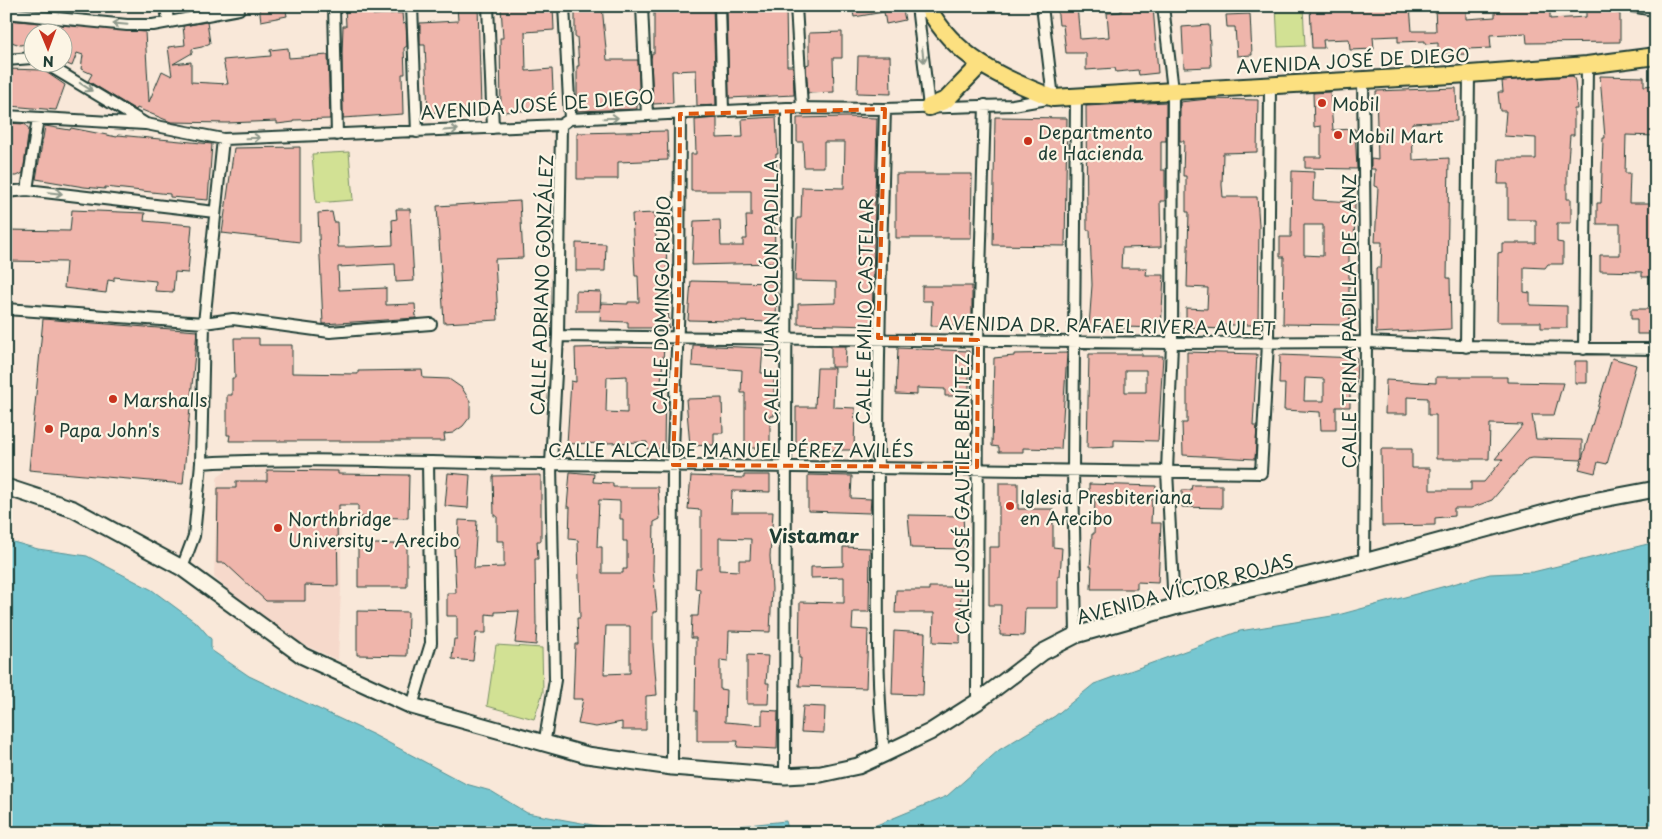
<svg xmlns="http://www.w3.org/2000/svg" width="1662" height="839" font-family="'Playpen Sans',sans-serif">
<rect width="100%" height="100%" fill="#f9e8d9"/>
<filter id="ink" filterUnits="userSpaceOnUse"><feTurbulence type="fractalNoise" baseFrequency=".02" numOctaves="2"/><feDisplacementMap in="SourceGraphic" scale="10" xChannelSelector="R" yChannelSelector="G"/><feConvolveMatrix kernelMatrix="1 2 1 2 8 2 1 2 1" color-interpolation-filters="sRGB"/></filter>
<g filter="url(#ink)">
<!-- built -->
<path fill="#f6d9cb" d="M229 469H341V588L338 660 287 637 271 623 269 625 214 577 217 479 219 475Z"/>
<!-- green -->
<path fill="#d2e194" stroke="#788f64" d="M1276 6H1303L1305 46 1278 47Z
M349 152 353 200 316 203 312 154Z
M496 645 542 648 543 692 534 719 487 706Z"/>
<!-- water -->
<path fill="#77c7d1" stroke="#549092" d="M6 540 38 549 87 556 152 590 198 624 211 639V650L249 676 374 735 466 784 491 791 527 813 636 833H6Z
M1656 542V833H841L862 831 947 796 999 750 1055 716 1094 684 1240 631 1338 615 1490 574 1533 572Z
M786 821 789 833H723L728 827Z"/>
<!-- building -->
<path fill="#efb5ab" stroke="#1f3d34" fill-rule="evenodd" d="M183 6H205V8L184 12Z
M259 6H285L287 16 261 21Z
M345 6H373V15L402 13 403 24 406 23 407 46 404 48 405 74H402L403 114 343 118 342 54 343 26H346Z
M457 6H478L481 108 428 113 425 45H420V23L458 21Z
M501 6H553L554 30 525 32 526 71 552 69 554 109 501 112 500 38H503Z
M575 6H602L607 60H638L640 104H637V109L577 111V66H579L577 37H575Z
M654 6H713L716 105 697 106 696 70 672 71 673 103 653 104 651 59 652 53H654Z
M727 6H786L787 66H793L794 95 729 98Z
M852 6H902L905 20 886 24 884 12 854 17Z
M1057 6H1077L1080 39 1109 37 1107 13 1121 12V6H1153L1158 73 1139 75 1138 70 1116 72 1115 68 1086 70V53H1066L1063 25H1059Z
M1310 6H1410L1412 31H1436L1435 6H1466V19L1495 17V6H1550V19L1586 17V6H1592L1620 14V42L1527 43 1526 33 1490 35 1491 48 1467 49V54L1438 55V43L1425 44V41L1398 42V36L1373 37 1374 49 1350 50 1349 39 1323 40 1324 48H1312Z
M1250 14 1252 55 1237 56 1235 27H1227L1226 15Z
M6 20 145 32 149 102 162 71 172 76 168 47 185 45 183 26 207 22 210 43 202 47 192 49V53L173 64 191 62V82L228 84 223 60 271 56 270 50 288 48 289 58 328 55 330 119 294 120V122L277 124V121L227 123 171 122 137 108 136 110 88 81 92 74 81 69 83 55 77 53 72 66 62 62 69 45 62 44V32H32V47L26 44 20 45 6 40Z
M1209 25 1211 67 1184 68 1182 27Z
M842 32V58H833L834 92 808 93 806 65 809 64V33Z
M858 56H890L891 94 857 93Z
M6 69 43 70 65 85 56 110 10 106 13 110 6 109Z
M1573 76 1575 81 1577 109H1574V135H1570L1567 173V199H1571V223H1557V242L1563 243V264H1548L1545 268 1524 267V292L1530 293V305L1567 306V328H1541V322H1497L1498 253 1502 252V243H1536V220H1508V184H1498L1499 159H1536V138L1504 136 1506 111H1500L1498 92H1503L1502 81Z
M1600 76 1644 77V86L1656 85V136L1626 135 1625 173H1630L1629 203H1656V277H1642V272L1600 271V255H1620V224H1597V203H1601L1603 138H1605Z
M1456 88 1457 121 1412 123 1413 160 1449 158 1447 278H1450L1451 329 1376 333V268H1381L1382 242H1375L1378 187 1374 186 1375 169H1371V159L1378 160 1376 91Z
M1330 92 1333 130 1355 129 1357 169 1305 168V157H1321V126L1314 127 1313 93Z
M1208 99 1258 100 1257 152 1223 153 1222 185 1223 197H1257L1259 225 1258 325H1221V329L1186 327V308L1207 309 1208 288 1187 287 1189 212H1186V176H1183L1184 141H1180V102Z
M1166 102V141H1161V170H1165V201H1160L1161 247 1122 248 1121 268H1147L1146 275H1164L1161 328 1124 327V330L1089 327 1092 285 1090 230H1087L1086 106Z
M776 117 778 154H776V186H774L775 263 692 265 694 221 720 220 721 246H743V239H747L746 216H751V191H691V154H696L695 120 717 118V138L743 137 742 119Z
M846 117 877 118 872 326 798 324V304L836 303V282L795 281 797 218H801L802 187 844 188 845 142H824V167H804L803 142H797V118Z
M995 117 1067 118 1065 246 993 245Z
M6 123 25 124 29 129 23 173 17 176H6Z
M45 126 70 130 71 128 117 137 118 135 212 144 208 200 170 197V194L105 187V189L84 187 36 179Z
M667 131 668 160 618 162V179H577V133Z
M300 147V242L222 233 234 148Z
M1292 171 1314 172 1313 199 1315 200 1355 202 1354 252H1349V297H1351L1349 325 1283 324 1284 257H1280V237H1291ZM1304 225H1323V256L1304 255Z
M896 174H972L971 238H896Z
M520 201 523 258 495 259 498 320 444 323 437 206Z
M396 209H410L414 281 396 282 395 264 338 267 339 290 386 288V305L415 304 416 318 323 324 318 213 332 212 334 222H337L338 247H351L393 245 392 220 397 219Z
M72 210 145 213 144 221 192 225 188 273 175 272 173 292 155 291 156 281 114 277V281L108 280 106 293 64 288 66 262 6 261V230L70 231Z
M655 213 656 241H666L669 328H628V322L600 321 601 303 628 304V302H639L638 276H635L632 214Z
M576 243 606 244 605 271H576Z
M691 281 777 283 776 322 688 320Z
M922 286H972V326H931L932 301H922Z
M576 291 601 292 600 311H576Z
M1631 309H1656V334H1637V319H1631Z
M43 319 197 331 183 484 29 470Z
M234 338H259V345H292V373L358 374V371L422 370 423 378 449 379 462 388 470 401V417L463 426 453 433 444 434 445 441H229L230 435H227V395H232V378H235Z
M693 345 763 348 761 373H774V416H770V448H745V393H741L742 370 692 366Z
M831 346H846L845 367H831Z
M617 347 664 348 661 382H665L664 449H647V442L567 444 571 381 576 382 575 348ZM627 376V413L606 412 607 377Z
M898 348 969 351V396H945V389L917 388V395L896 394Z
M1187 352 1257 354 1253 426H1257L1255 459 1183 455 1182 423H1187Z
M1067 353 1061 449 1023 448V452H999V447L992 446 994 358 1014 356V354Z
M1089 354H1142V356H1163L1158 441 1114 440V447L1087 448ZM1125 370H1146V392H1125Z
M1280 355 1357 358 1356 386 1350 385V407H1336V430H1321L1320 412 1284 410 1285 384H1279ZM1305 378 1324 379V401H1304Z
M1612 358 1636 365 1607 464 1598 462 1595 473 1579 469 1582 460 1533 458 1527 459 1492 500 1471 508H1454V516L1435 518V525L1382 526 1381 449H1412V468H1430V490H1471V482H1484L1503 459H1495L1523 425 1490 424 1489 459H1436V415H1428V398L1407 397V414H1385L1386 380 1436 383V377H1507V382L1563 383 1554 415H1532L1536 439 1582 440V459Z
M1575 361H1587V383H1575Z
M817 368H834L833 407 855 408 854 450H796V407H815Z
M722 398 723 433H714V445L690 446 686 399Z
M267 470 338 471V474L409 475 408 518 358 517V505H339V517H337L338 586 305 585V601H266L225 563H217L218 488H236V481H267Z
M570 472 594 474 593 482 613 483V487H658L660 519 654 522 653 569 657 612H653V645L657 695 646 696V730H622V722L596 727 578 724 583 699H573L575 644H578L577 618H580L578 540 569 539 570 507H567ZM599 500 620 501V519H623V541H627V569H623V573H602V547H597ZM606 626H630V673L604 674Z
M448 473 470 475 468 508 445 506Z
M541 475V541H537L538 559H535L536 626H537L536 645 515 643 519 611 495 612V615L486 614V633H476L473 661 452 659 454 639H457V616H447V593H456L454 547H458L459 520 477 521 474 568 504 567V541H497V516H494L493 476Z
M744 475H770V492L732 491 731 512H773L770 556 772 589 770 632 729 631 728 661 720 660V689L726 690 725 722 762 725V710L778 711 777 749 737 747 738 741H697V711H695L696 638H691L692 616H698L700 589 695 588 696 569H701V510L688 509 691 476 744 478ZM719 538 751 539 750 560H739V571L719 570Z
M808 475 852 476 851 498 871 499 870 513 808 511Z
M999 483H1018V509H1053V547L1062 548 1060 576H1058V608H1025L1024 636 1000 635 1001 605H989V547H999Z
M1089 484 1156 486V499H1152L1151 523H1161L1158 583 1137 582V589H1091L1092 567H1090L1092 534H1094L1095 496 1089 495Z
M1192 485H1222V508L1182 507V490H1191Z
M908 515 963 516 965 549 911 548Z
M358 544H407V587H358Z
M843 547 870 548 869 612H853L852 629 868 630 866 688 799 686 801 658H799L800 602 844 603V577L811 578V567L843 566Z
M929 587H961L960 643 933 642 934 613H895L896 590H929Z
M357 611 408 612 407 656 357 655Z
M894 631 925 633 923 695 892 694Z
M747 655 768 656 766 683H769L768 704H747Z
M803 706 825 707 824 733 801 732Z"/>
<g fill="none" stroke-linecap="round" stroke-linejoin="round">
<defs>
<path id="lane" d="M1617 6 1656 13"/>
<path id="street" d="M166 6 168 21
M334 6 337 135
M412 6 417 132
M488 6 493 128
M564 6 570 119
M642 6 647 115
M720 6 723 111
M796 6 802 108
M917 6 929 107
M1163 6 1173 90 1172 343 1167 471 1174 607
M6 13 127 25H153L239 9
M6 60 32 58
M43 62 146 124 223 139 561 125 570 119 787 108 885 109 1013 105 1053 98 1042 6
M1363 79 1366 342 1364 562
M1076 97 1073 470 1076 635
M6 116 145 124
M27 190 38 118
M6 192 27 190 215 212
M6 309 204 323 233 319 330 332 431 324
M558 336 1172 343 1366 342 1460 346 1656 349
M1466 347 1469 74
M1584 349 1587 65
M201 463C318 456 436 464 553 464 789 466 1025 469 1261 473L1268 343 1270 85
M182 568 194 536 201 463 204 323 223 139
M977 702 978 340 985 105
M412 706 431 643 428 463
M544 745 555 680 551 464 558 336 561 125
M884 754C876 680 878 606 878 532 877 391 881 250 885 109
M672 767 673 449 679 300 680 114
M785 776 787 108"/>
<path id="secondary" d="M6 487 73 509 182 568 303 656 412 706 587 755 672 767 785 776 821 774 858 766 884 754 930 732 977 702 1043 652 1076 635 1174 607 1364 562 1582 503 1656 489"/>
<path id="primary" d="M927 6C955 58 1000 77 1053 98L1469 74 1587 65 1656 56
M929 107 946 100 980 65"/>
</defs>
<!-- lane casing -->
<use href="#lane" stroke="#1f3d34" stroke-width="9"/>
<!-- street casing -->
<use href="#street" stroke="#1f3d34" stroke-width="14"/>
<!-- secondary casing -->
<use href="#secondary" stroke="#1f3d34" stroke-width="19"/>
<!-- primary casing -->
<use href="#primary" stroke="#1f3d34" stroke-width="20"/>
<!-- lane -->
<use href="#lane" stroke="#fcf5e5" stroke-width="5"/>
<!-- street -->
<use href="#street" stroke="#fcf5e5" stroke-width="10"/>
<!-- secondary -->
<use href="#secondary" stroke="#fcf5e5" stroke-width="15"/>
<!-- primary -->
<use href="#primary" stroke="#fce080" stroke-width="16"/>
</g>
<!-- one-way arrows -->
<defs><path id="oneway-shaft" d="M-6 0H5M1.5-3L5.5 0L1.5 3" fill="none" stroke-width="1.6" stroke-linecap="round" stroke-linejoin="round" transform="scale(1.25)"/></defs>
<g stroke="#8e998c">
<use href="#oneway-shaft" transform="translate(120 24) rotate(-175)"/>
<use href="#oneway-shaft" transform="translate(923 55) rotate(83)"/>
<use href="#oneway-shaft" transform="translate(86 87) rotate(33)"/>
<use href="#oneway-shaft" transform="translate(611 118) rotate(-2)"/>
<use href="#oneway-shaft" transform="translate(451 130) rotate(-4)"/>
<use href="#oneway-shaft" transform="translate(253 138) rotate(-2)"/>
<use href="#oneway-shaft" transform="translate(55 193) rotate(6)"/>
</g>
</g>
<!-- marked area -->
<path fill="none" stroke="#de580e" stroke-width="4" stroke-dasharray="10 6" stroke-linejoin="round" d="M885 109 878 338 978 340 977 467 673 465 679 300 680 114Z"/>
<!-- markers -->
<g fill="#c8321e" stroke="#fcf5e5" stroke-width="2">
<circle cx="1322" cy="103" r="5"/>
<circle cx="1338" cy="135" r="5"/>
<circle cx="1028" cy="141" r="5"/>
<circle cx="113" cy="399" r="5"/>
<circle cx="49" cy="429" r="5"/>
<circle cx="1010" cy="506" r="5"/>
<circle cx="278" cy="528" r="5"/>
</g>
<g text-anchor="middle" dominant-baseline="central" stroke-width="4.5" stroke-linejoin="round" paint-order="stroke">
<!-- street labels -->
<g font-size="18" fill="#1f3d34" stroke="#fcf5e5">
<text transform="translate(1353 60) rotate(-3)">AVENIDA JOSÉ DE DIEGO</text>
<text transform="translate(537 104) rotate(-4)">AVENIDA JOSÉ DE DIEGO</text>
<text transform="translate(541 285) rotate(-88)">CALLE ADRIANO GONZÁLEZ</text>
<text transform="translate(770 292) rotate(-90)">CALLE JUAN COLÓN PADILLA</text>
<text transform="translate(661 305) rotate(-89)">CALLE DOMINGO RUBIO</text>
<text transform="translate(864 311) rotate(-89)">CALLE EMILIO CASTELAR</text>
<text transform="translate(1348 321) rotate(-90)">CALLE TRINA PADILLA DE SANZ</text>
<text transform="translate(1107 325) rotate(1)">AVENIDA DR. RAFAEL RIVERA AULET</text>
<text x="731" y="449">CALLE ALCALDE MANUEL PÉREZ AVILÉS</text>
<text transform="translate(961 494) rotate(-90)">CALLE JOSÉ GAUTIER BENÍTEZ</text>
<text transform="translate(1185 588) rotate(-15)">AVENIDA VÍCTOR ROJAS</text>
</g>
<!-- poi labels -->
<g font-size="18" fill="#1f3d34" stroke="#fcf5e5" text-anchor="start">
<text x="1332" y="103">Mobil</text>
<text x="1038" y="131">Departmento<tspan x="1038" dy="21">de Hacienda</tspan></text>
<text x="1348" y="135">Mobil Mart</text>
<text x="123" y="399">Marshalls</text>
<text x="59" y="429">Papa John's</text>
<text x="1020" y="496">Iglesia Presbiteriana<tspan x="1020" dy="21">en Arecibo</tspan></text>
<text x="288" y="518">Northbridge<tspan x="288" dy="21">University - Arecibo</tspan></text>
</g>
<!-- neighbourhood labels -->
<g font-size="19" font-weight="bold" fill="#1f3d34" stroke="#fcf5e5">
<text x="814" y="535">Vistamar</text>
</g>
</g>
<!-- margin -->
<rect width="1662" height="839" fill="none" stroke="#fcf5e5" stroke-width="25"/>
<rect x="12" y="12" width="1637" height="814" fill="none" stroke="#1f3d34" stroke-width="2" filter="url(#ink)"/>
<!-- north arrow -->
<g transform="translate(48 48) rotate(179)"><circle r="24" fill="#fcf5e5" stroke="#a4ab9e"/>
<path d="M0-4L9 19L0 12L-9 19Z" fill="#c8321e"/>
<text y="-8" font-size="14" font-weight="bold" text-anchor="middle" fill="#1f3d34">N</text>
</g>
</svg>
